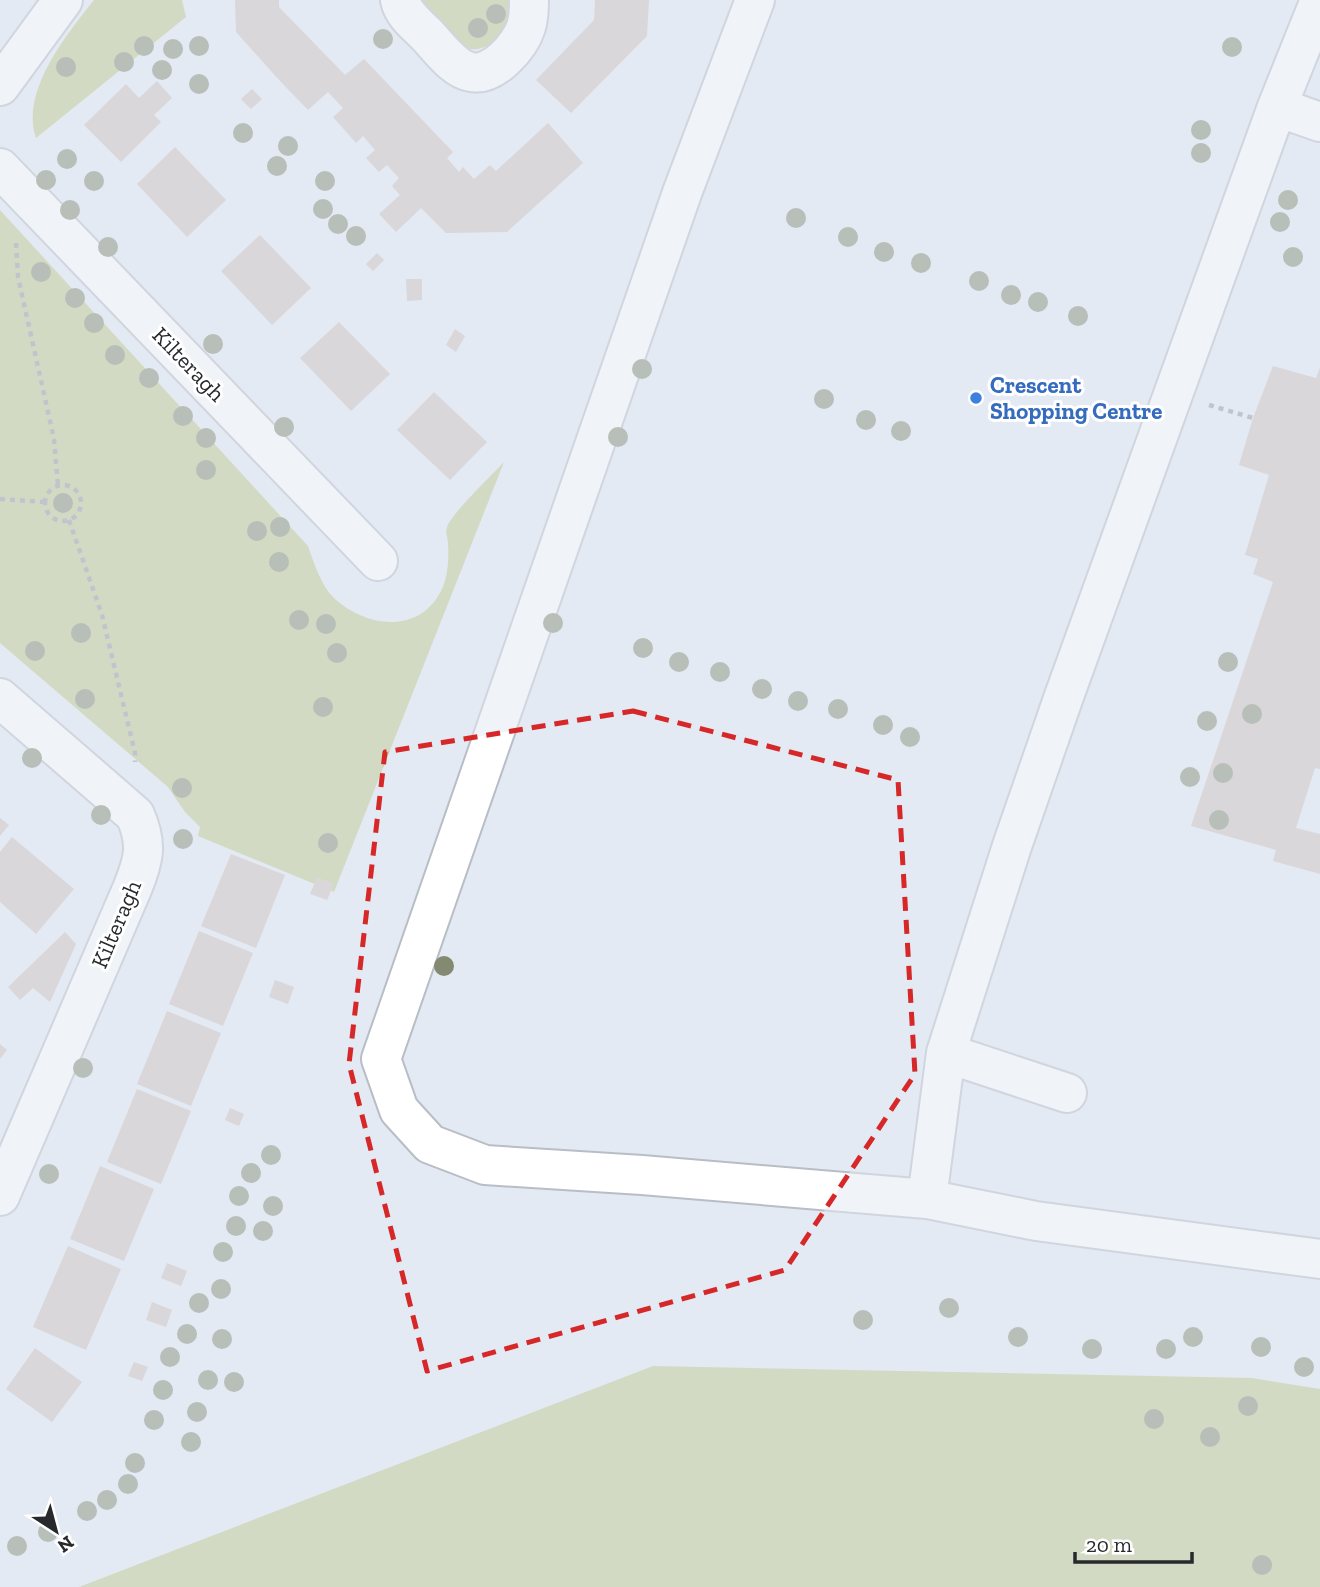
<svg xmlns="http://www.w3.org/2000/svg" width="1320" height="1587" font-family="'Zilla Slab',serif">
<rect width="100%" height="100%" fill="#e4eaf3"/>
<!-- green -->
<path fill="#bec88a" d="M94 0H182L186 17 36 138C20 92 66 35 94 0Z
M419 0H513C507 25 498 52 467 49Z
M0 210 308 546C314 563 321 586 335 599 367 628 419 634 441 591 448 577 449 559 448 543 448 539 445 532 447 527 452 513 492 475 504 462L334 892 198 836 200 827 185 812 168 787 0 643Z
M653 1366 1252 1378 1320 1389V1587H79Z"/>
<!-- building -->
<path fill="#ccc0bd" d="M235 0H279V7L345 75 364 59 453 152 447 158 459 172 463 167 474 179 490 165 496 171 548 123 583 163 507 232 446 233 421 208 396 232 379 214 400 195 392 186 399 178 387 165 379 172 366 158 375 150 363 136 356 143 333 117 343 108 328 92 308 110 280 81 236 32Z
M595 0H649L647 36 571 113 536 80 594 20Z
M157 81 172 98 154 115 161 122 121 162 84 125 126 84 139 98Z
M252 89 262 99 251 109 241 99Z
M175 147 226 200 187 237 137 184Z
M260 235 311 288 272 325 221 271Z
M377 253 384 260 373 271 366 264Z
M406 279H422V300L407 301Z
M339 322 390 374 351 411 300 358Z
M455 329 465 336 456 352 446 345Z
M1273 366 1316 378 1320 368V769L1315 768 1296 828 1320 834V874L1273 861 1276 850 1191 826 1273 582 1253 574 1258 559 1245 555 1269 475 1239 465 1253 418Z
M434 392 487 442 450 480 397 430Z
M0 818 9 825 0 836Z
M12 837 74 889 36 934 0 902V852Z
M231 854 285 875 256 948 201 926Z
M317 877 334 884 327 900 310 894Z
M199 931 253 953 223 1026 169 1004Z
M65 932 76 944 50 1002 33 988 20 1000 8 987Z
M275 980 294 987 288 1004 269 997Z
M167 1011 221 1033 191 1106 137 1084Z
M0 1044 7 1050 0 1059Z
M137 1089 191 1111 161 1184 107 1162Z
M230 1108 244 1114 239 1126 225 1120Z
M100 1166 154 1189 124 1261 70 1239Z
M68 1246 121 1269 86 1350 33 1327Z
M167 1263 187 1271 181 1286 161 1278Z
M152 1302 172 1310 166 1327 146 1320Z
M35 1348 82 1382 52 1422 6 1389Z
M134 1362 148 1367 142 1381 128 1376Z"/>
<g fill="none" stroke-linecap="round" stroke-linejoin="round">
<defs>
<path id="minor" d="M400 0C403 14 416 24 426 34 438 46 453 69 471 72 493 77 520 46 526 27 529 18 529 9 529 0
M755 0 682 193 381 1059 399 1110 430 1144 485 1165 642 1175 927 1199
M1320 0 1277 107 1063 699 1012 846 946 1053 927 1199 1036 1221 1320 1259
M0 86 63 0
M1277 107 1320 122
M0 168 378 561
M0 698 135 815C148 844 144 860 132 889L0 1196
M946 1053 1067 1093"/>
</defs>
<!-- minor casing -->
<use href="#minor" stroke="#b8bdc6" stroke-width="42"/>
<!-- path -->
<path stroke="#969aa1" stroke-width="4.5" stroke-dasharray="5 5" stroke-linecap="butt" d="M16 243 18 277 54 439 58 486
M1209 405 1253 418
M45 503a18 18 0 1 1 36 0a18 18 0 1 1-36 0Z
M0 499 45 502
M69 520 102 615 135 753V762"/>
<!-- minor -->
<use href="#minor" stroke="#fff" stroke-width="38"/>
</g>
<!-- trees -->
<g fill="#848a71">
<circle cx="496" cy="14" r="10"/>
<circle cx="478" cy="28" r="10"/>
<circle cx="383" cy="39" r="10"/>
<circle cx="144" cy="46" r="10"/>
<circle cx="199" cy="46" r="10"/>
<circle cx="1232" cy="47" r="10"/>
<circle cx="173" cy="49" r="10"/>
<circle cx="124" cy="62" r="10"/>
<circle cx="66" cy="67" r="10"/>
<circle cx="162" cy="70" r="10"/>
<circle cx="199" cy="84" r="10"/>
<circle cx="1201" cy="130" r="10"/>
<circle cx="243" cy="133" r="10"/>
<circle cx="288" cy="146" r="10"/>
<circle cx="1201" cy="153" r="10"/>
<circle cx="67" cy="159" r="10"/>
<circle cx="277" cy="166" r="10"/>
<circle cx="46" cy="180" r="10"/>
<circle cx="94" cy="181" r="10"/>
<circle cx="325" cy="181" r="10"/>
<circle cx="1288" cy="200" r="10"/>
<circle cx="323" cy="209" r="10"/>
<circle cx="70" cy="210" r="10"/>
<circle cx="796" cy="218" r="10"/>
<circle cx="1280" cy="222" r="10"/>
<circle cx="338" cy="224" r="10"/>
<circle cx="356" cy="236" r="10"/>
<circle cx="848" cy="237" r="10"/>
<circle cx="108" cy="247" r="10"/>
<circle cx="884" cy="252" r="10"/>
<circle cx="1293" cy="257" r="10"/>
<circle cx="921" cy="263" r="10"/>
<circle cx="41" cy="272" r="10"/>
<circle cx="979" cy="281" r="10"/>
<circle cx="1011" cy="295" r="10"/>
<circle cx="75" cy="298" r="10"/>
<circle cx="1038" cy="302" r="10"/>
<circle cx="1078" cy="316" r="10"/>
<circle cx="94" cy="323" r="10"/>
<circle cx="213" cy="344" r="10"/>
<circle cx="115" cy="355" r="10"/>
<circle cx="642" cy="369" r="10"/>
<circle cx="149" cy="378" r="10"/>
<circle cx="824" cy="399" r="10"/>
<circle cx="183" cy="416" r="10"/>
<circle cx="866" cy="420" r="10"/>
<circle cx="284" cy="427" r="10"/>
<circle cx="901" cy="431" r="10"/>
<circle cx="618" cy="437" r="10"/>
<circle cx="206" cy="438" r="10"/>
<circle cx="206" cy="470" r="10"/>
<circle cx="63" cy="503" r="10"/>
<circle cx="280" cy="527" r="10"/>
<circle cx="257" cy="531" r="10"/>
<circle cx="279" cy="562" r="10"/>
<circle cx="299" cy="620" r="10"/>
<circle cx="553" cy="623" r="10"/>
<circle cx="326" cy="624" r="10"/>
<circle cx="81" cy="633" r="10"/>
<circle cx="643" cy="648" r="10"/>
<circle cx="35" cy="651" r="10"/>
<circle cx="337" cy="653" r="10"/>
<circle cx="679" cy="662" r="10"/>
<circle cx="1228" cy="662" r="10"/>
<circle cx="720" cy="672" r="10"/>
<circle cx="762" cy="689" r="10"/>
<circle cx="85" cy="699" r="10"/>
<circle cx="798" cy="701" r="10"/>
<circle cx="323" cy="707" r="10"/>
<circle cx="838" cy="709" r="10"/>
<circle cx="1252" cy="714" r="10"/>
<circle cx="1207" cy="721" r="10"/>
<circle cx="883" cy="725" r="10"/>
<circle cx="910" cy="737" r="10"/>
<circle cx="32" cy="758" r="10"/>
<circle cx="1223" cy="773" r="10"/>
<circle cx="1190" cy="777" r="10"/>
<circle cx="182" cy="788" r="10"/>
<circle cx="101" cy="815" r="10"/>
<circle cx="1219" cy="820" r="10"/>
<circle cx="183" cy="839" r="10"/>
<circle cx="328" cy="843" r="10"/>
<circle cx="444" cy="966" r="10"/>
<circle cx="83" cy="1068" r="10"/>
<circle cx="271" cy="1155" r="10"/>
<circle cx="251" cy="1173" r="10"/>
<circle cx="49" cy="1174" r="10"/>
<circle cx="239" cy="1196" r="10"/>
<circle cx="273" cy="1206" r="10"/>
<circle cx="236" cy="1226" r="10"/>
<circle cx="263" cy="1231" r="10"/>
<circle cx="223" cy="1252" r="10"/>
<circle cx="221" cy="1289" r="10"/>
<circle cx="199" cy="1303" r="10"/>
<circle cx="949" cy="1308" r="10"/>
<circle cx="863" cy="1320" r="10"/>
<circle cx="187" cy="1334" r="10"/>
<circle cx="1018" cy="1337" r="10"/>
<circle cx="1193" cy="1337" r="10"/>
<circle cx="222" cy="1339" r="10"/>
<circle cx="1261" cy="1347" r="10"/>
<circle cx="1092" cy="1349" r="10"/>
<circle cx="1166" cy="1349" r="10"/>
<circle cx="170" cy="1357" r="10"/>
<circle cx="1304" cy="1367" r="10"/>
<circle cx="208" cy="1380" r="10"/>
<circle cx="234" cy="1382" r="10"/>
<circle cx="163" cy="1390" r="10"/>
<circle cx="1248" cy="1406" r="10"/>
<circle cx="197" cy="1412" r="10"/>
<circle cx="1154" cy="1419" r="10"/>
<circle cx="154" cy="1420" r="10"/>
<circle cx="1210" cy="1437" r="10"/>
<circle cx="191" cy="1442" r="10"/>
<circle cx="135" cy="1463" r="10"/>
<circle cx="128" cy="1484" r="10"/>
<circle cx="107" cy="1500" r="10"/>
<circle cx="87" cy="1511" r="10"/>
<circle cx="48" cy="1532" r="10"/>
<circle cx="17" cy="1546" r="10"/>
<circle cx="1262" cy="1565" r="10"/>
</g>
<!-- marked area -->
<path d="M0 0H1320V1587H0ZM633 711 898 780 915 1074 785 1270 427 1371 349 1064 385 752Z" fill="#e4eaf3" fill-opacity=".55" fill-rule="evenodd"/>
<path fill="none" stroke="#d62828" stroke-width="5" stroke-dasharray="14 9" stroke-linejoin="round" d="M633 711 898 780 915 1074 785 1270 427 1371 349 1064 385 752Z"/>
<!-- markers -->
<circle fill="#3f7fe0" stroke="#fff" stroke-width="2.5" cx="976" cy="398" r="7"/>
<g text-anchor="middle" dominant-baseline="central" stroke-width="6" stroke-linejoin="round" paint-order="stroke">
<!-- street labels -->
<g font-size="23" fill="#27292c" stroke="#fff">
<text transform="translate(189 364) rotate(46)">Kilteragh</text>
<text transform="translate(116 924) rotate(-67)">Kilteragh</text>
</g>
<!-- shop labels -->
<g font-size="23" font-weight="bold" fill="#366cbe" stroke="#fff" text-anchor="start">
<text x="990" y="385">Crescent<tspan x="990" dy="26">Shopping Centre</tspan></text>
</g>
</g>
<!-- north arrow -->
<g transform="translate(56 1531) rotate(144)" stroke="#ffffff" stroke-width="5" paint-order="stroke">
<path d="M0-5L12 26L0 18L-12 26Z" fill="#27292c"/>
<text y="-10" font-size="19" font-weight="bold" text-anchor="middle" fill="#27292c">N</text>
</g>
<!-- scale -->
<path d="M1075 1552v10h117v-10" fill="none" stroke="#27292c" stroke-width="3.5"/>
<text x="1086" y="1552" font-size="21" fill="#27292c" stroke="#ffffff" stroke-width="5" paint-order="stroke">20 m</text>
</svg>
